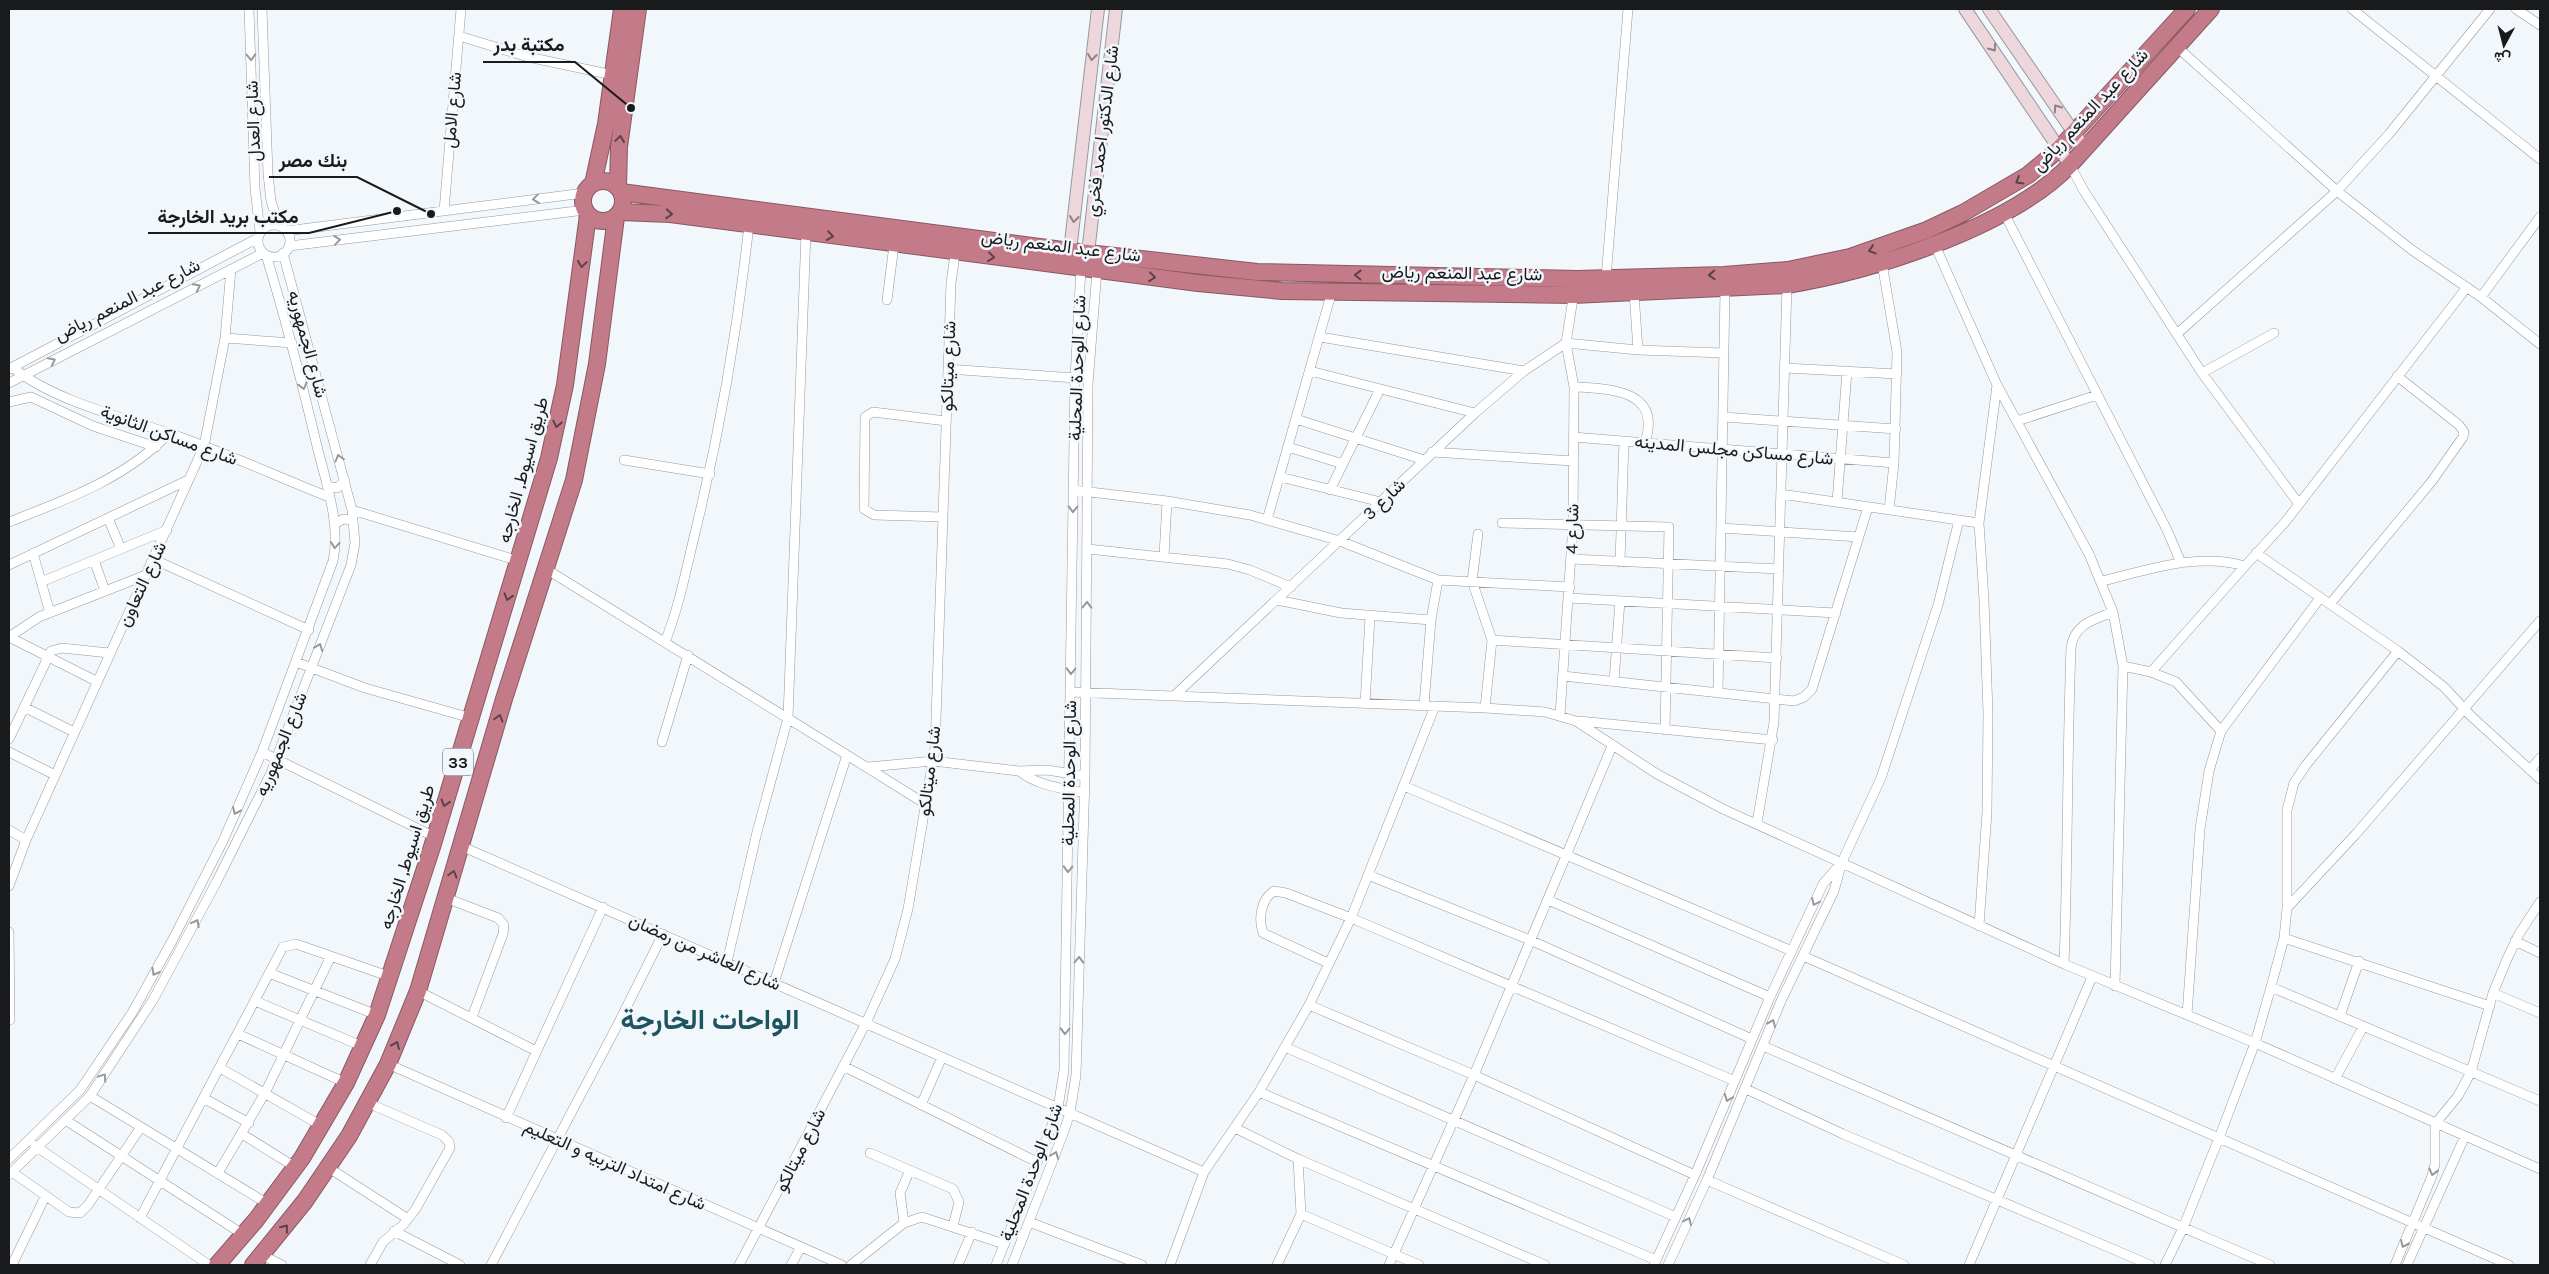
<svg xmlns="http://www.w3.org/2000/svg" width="2549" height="1274" font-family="Karla,Vazirmatn,sans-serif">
<rect width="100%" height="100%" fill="#f2f7fc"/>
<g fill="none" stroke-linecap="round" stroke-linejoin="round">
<defs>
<path id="street" d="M249 9 255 188 260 232
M262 9 268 174 271 201 279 226
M2352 9 2540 159
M2516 9 2540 25
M459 36 528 57 613 75
M2176 46 2337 191 2412 250 2481 297 2540 344
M2070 165 2084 191 2202 373 2299 504
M444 211 461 9
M2003 211 2167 530 2181 563
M258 241a16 16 0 1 1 32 0a16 16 0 1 1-32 0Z
M286 231 584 193
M1934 243 1997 385 2089 554 2113 612 2123 666 2115 986
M289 246 585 210
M1882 263 1897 352 1894 463 1889 510
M1606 278 1628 9
M1634 293 1638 350
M2481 297 2540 217
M887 300 894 245
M2178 333 2337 191 2389 134 2490 9
M1320 337 1524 371
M225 338 292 343
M12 367C55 402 127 418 180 437 230 455 279 477 329 497
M1786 368 1897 374
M9 369 258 238
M948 369 1075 378
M1310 371 1475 413
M2202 373 2274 333
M9 383 263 253
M1574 387C1611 388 1662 391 1645 442
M9 402 31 397 93 426 156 447
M1724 417 1896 429
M1296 419 1424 460
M2017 421 2097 395
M1573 437 1894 463
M1288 447 1343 464
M1432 452 1573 461
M624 460 710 474
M1280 477 1381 502
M327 486 337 488 345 481
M1073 490 1167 501 1250 515 1340 541 1438 580 1570 587
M1330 490 1380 389
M1781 494 1979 523
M1837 502 1847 371
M352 510 519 561
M943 517 874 515 864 509 865 417 873 412 946 421
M108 518 121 549
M1267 520 1332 291
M9 522C65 500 127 478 169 433
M1502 523 1669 527 1665 730
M335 524 343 519 353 520
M1721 528 1859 537
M1478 534 1472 581 1492 640 1485 708
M1088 549 1228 564 1250 570 1291 587
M33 553 50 613
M2256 553 2398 651 2444 687 2471 716 2540 779
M1164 556 1167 501
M153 559 309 630
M1572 559 1779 569
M94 560 105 591
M1620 562 1624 441
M9 565 188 480
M546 569 847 755
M2102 581C2148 570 2198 552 2245 566L2286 521 2467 287
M41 582 167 530
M1569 598 1836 613
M1277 600 1341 613 1431 620
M2330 604 2432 481 2463 437 2464 432 2459 425 2397 376
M9 637 39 617 146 575
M9 637 96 681
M1492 640 1777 658
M665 642C679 607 686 570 695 533 720 431 738 328 749 224
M296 662 365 688 471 718
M2123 666 2151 672 2176 682 2221 731 2209 771 2200 829 2187 1015
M2151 672 2245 566
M1563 676 1794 701 1804 697 1812 689 1868 507
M1614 681 1620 601
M1070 692 1485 708 1545 712 1576 721 1657 774 1723 809 2064 964 2255 1043 2540 1169
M1718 693 1725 289
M1174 696 1475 413 1524 371 1566 343 1574 292
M1365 703 1370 617
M1424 705 1431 620 1438 580
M24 707 74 732
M1560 715 1573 525 1574 387 1566 343 1638 350 1724 353
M1579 721 1773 740
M2221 731 2320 598
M9 739 51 651 62 648 109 653
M662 742 688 655
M9 752 55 775
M262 752 435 837
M868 767 933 761 1019 771 1047 770 1085 776
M2530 770 2540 758
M1019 771C1038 786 1061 788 1085 793
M1404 786 1792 951
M1757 823 1774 722 1787 285
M9 830 26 840
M461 846 1204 1172
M1368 875 1530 940 1752 1039
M9 886 26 840 204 446 225 338 231 269
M446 898 498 918 504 925 503 934 472 1017
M1548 900 1770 997
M2287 908 2355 835 2540 621
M1979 926 1987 812 1988 713 1984 600 1979 523 1997 385
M9 932 10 1020
M2284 938 2490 1006
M2515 941 2540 953
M1803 956 2509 1265
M727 962 757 832 788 718 806 232
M1328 963 1263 933C1258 919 1261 899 1274 891L1286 893 1351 918 1735 1081
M2064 964C2068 859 2067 753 2071 648 2074 624 2093 620 2113 612
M269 973 377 1015
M774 983 847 755 927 805
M2271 987 2540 1101
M418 991 536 1051
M2493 993 2540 1013
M255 1001 364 1047
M1309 1005 1474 1075 1695 1175
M2340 1016 2359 961
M238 1034 346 1083
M1763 1046 2270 1265
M1285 1047 1676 1217
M388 1064 842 1265
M843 1066 1037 1162
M220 1068 322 1126
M2335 1079 2363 1027
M1746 1089 1843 1134 2150 1265
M1259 1092 1656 1260
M90 1096 268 1204
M205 1099 249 1123
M368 1103 442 1135 449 1142 450 1148 415 1210 404 1224 383 1242 370 1265
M921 1105 942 1057
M506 1118 603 907
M67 1121 244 1235
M1235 1128 1298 1159 1301 1214 1419 1265
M242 1134 295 1167
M34 1145 209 1265
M870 1153 953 1189 959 1202 953 1226
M9 1159 80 1090 132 1013 172 941 223 841 262 752 333 561C341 522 325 480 316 442 301 379 285 317 266 255
M1298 1159 1545 1265
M329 1168 408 1219
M12 1172 69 1212 80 1213 88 1205 141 1127
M218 1173 265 1093 331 956
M9 1175 90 1096 153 1000 216 883 270 775 351 565 355 543 352 510 283 253
M1707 1180 1904 1265
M140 1218 283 947 296 944 391 977
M1029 1222 1142 1265
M904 1223 900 1193 910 1170
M394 1231 460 1265
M262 1255 282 1265
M12 1265 45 1197
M491 1265 618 1024 663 934
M739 1265 866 1023 895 959 908 909 935 748 951 283 956 247
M791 1265 801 1247
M851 1265 904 1223 922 1217 1004 1244
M958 1265 972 1232
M996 1265 1051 1128 1058 1108 1064 1070 1075 378 1081 268
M1012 1265 1063 1134 1070 1113 1076 1075 1085 776 1088 384 1097 270
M1170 1265 1204 1172 1259 1092 1309 1005 1351 918 1435 706
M1277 1265 1301 1214
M1389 1265 1474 1075 1612 746
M1654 1265 1695 1175 1770 997 1823 884 1842 862
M1668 1265 1707 1180 1781 1001 1834 891 1842 862 1881 778 1938 605 1959 520
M1969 1265 2092 977
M2165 1265 2183 1228 2219 1138 2255 1043 2271 987 2284 938 2287 908V810L2294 783 2306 765 2398 651
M2395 1265 2432 1176 2435 1164V1124L2458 1096 2471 1072 2493 993 2507 959 2519 934 2540 902
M2407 1265 2465 1136"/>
<path id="secondary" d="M1965 9 2070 165
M1989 9 2085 149
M1070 251 1098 9
M1088 253 1116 9"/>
<path id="highway" d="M583 201a20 20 0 1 1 40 0a20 20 0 1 1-40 0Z
M593 184 606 124 622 9
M618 187 619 147 638 9
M621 192 1070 251 1257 272 1577 279 1724 275 1788 270 1850 257 1927 230 1963 213 2028 175 2059 149 2187 9
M620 212 670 214 1198 283 1282 291 1573 295 1787 285C1872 271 2009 228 2070 165L2211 9
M217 1265 256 1220 302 1158 346 1083 377 1015 432 847 549 458 565 385 588 215
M253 1265 305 1201 349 1136 388 1064 418 991 504 699 574 480 597 364 616 217"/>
</defs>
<!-- street casing -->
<use href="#street" stroke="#95999e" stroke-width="10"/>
<!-- secondary casing -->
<use href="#secondary" stroke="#95999e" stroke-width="14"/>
<!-- highway casing -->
<use href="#highway" stroke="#885963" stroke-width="18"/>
<!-- street -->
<use href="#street" stroke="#fff" stroke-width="9"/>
<!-- secondary -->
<use href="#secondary" stroke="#edd7dc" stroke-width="12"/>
<!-- highway -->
<use href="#highway" stroke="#c37b89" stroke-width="16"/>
</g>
<!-- one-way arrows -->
<defs><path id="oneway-chevron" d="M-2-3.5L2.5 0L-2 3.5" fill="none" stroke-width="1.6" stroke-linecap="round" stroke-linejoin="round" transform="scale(1.25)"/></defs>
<g stroke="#8e8286">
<use href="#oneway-chevron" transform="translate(1993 48) rotate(55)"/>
<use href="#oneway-chevron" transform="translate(1092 57) rotate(97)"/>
<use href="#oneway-chevron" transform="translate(2057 108) rotate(-125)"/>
<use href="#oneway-chevron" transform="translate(1074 219) rotate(97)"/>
</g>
<g stroke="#989899">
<use href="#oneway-chevron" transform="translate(251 57) rotate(88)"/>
<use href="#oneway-chevron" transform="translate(536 199) rotate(173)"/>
<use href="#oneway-chevron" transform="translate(337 240) rotate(-7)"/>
<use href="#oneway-chevron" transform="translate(197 287) rotate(-27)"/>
<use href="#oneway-chevron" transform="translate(52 361) rotate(-27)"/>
<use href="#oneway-chevron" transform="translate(303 386) rotate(76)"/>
<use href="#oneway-chevron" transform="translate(339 458) rotate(-105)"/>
<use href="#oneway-chevron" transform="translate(1073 509) rotate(91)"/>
<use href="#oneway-chevron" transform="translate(335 545) rotate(95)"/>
<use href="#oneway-chevron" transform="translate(1087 605) rotate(-89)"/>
<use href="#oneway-chevron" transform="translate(319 647) rotate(-69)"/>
<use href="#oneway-chevron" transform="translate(1071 671) rotate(91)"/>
<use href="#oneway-chevron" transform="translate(236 811) rotate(114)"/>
<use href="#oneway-chevron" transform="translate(1068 869) rotate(91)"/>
<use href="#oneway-chevron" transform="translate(1815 902) rotate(115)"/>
<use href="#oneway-chevron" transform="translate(196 923) rotate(-62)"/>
<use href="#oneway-chevron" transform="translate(1079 960) rotate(-88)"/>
<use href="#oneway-chevron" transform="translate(155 972) rotate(119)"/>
<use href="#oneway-chevron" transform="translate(1772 1023) rotate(-68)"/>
<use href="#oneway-chevron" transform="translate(1065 1031) rotate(91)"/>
<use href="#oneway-chevron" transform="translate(103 1077) rotate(-56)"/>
<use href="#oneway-chevron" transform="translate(1728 1098) rotate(112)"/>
<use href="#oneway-chevron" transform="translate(1055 1155) rotate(-69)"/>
<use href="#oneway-chevron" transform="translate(2433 1172) rotate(104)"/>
<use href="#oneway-chevron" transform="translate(1688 1221) rotate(-65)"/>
<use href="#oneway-chevron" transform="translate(2404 1244) rotate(114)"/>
</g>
<g stroke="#5d4148">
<use href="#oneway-chevron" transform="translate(620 139) rotate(-82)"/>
<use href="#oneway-chevron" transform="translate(2019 181) rotate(149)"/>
<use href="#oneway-chevron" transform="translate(669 214) rotate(5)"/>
<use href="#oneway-chevron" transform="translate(830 236) rotate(8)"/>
<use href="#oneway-chevron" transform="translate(1872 250) rotate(162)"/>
<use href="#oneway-chevron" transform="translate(991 257) rotate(7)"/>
<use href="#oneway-chevron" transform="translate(582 264) rotate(98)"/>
<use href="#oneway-chevron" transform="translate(1358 275) rotate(-179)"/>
<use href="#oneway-chevron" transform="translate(1712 275) rotate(178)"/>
<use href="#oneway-chevron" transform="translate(1152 277) rotate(7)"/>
<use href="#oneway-chevron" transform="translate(557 424) rotate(102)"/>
<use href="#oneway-chevron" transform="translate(508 597) rotate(107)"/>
<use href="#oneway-chevron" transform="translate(499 718) rotate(-74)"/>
<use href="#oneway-chevron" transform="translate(445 803) rotate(107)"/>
<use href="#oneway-chevron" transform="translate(453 874) rotate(-74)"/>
<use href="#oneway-chevron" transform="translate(396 1045) rotate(-66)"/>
<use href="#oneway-chevron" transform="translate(285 1228) rotate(-52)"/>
</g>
<g text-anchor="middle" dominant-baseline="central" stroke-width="5" stroke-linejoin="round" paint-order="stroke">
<!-- shield labels -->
<rect fill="#f2f7fc" stroke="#5a5c5f" stroke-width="1" x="443" y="748.5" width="30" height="27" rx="4"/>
<g font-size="16" font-weight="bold" fill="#191a1c">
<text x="458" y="762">33</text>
</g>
<!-- street labels -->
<g font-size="18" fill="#191a1c" stroke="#f2f7fc">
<text transform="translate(452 110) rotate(-85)">شارع الامل</text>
<text transform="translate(2090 110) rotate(-47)">شارع عبد المنعم رياض</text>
<text transform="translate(253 121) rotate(-92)">شارع العدل</text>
<text transform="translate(1102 131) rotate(-83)">شارع الدكتور احمد فخري</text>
<text transform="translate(1061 246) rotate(7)">شارع عبد المنعم رياض</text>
<text transform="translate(1462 273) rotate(1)">شارع عبد المنعم رياض</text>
<text transform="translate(127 300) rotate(-27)">شارع عبد المنعم رياض</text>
<text transform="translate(308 344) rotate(75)">شارع الجمهوريه</text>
<text transform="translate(948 366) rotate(-88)">شارع ميتالكو</text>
<text transform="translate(1077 368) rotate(-88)">شارع الوحدة المحلية</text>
<text transform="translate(169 435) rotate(20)">شارع مساكن الثانوية</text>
<text transform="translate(1734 450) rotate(5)">شارع مساكن مجلس المدينه</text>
<text transform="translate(523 470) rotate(-75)">طريق اسيوط, الخارجه</text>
<text transform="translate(1384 499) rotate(-44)">شارع 3</text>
<text transform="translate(1572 529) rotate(-89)">شارع 4</text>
<text transform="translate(142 584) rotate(-65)">شارع التعاون</text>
<text transform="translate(281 744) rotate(-68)">شارع الجمهوريه</text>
<text transform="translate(929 771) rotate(-83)">شارع ميتالكو</text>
<text transform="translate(1069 773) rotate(-89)">شارع الوحدة المحلية</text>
<text transform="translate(407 857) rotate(-73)">طريق اسيوط, الخارجه</text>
<text transform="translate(705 952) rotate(24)">شارع العاشر من رمضان</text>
<text transform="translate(800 1150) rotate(-63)">شارع ميتالكو</text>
<text transform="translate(615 1165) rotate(24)">شارع امتداد التربيه و التعليم</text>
<text transform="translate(1031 1172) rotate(-69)">شارع الوحدة المحلية</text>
</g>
<!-- town labels -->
<g font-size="28" font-weight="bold" fill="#1d5460" stroke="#f2f7fc">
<text x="710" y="1019">الواحات الخارجة</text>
</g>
</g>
<!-- callouts -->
<path fill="none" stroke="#191a1c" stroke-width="2" d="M631 108L575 62H483M431 214L357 177H269M397 211L309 233H148"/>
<g fill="#191a1c" stroke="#f2f7fc" stroke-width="2">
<circle cx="631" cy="108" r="5"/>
<circle cx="431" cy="214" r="5"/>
<circle cx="397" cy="211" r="5"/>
</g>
<g font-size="19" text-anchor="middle" font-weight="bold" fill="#191a1c" stroke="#f2f7fc" stroke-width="5" stroke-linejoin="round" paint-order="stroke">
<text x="529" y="51">مكتبة بدر</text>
<text x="313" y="167">بنك مصر</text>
<text x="228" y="223">مكتب بريد الخارجة</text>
</g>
<!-- border -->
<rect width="2549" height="1274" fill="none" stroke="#191a1c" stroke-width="20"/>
<!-- north arrow -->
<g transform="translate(2504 45) rotate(187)" stroke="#f2f7fc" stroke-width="4" paint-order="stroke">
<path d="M0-4L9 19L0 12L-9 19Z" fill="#191a1c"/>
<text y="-8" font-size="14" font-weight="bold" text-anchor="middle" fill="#191a1c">ش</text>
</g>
</svg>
